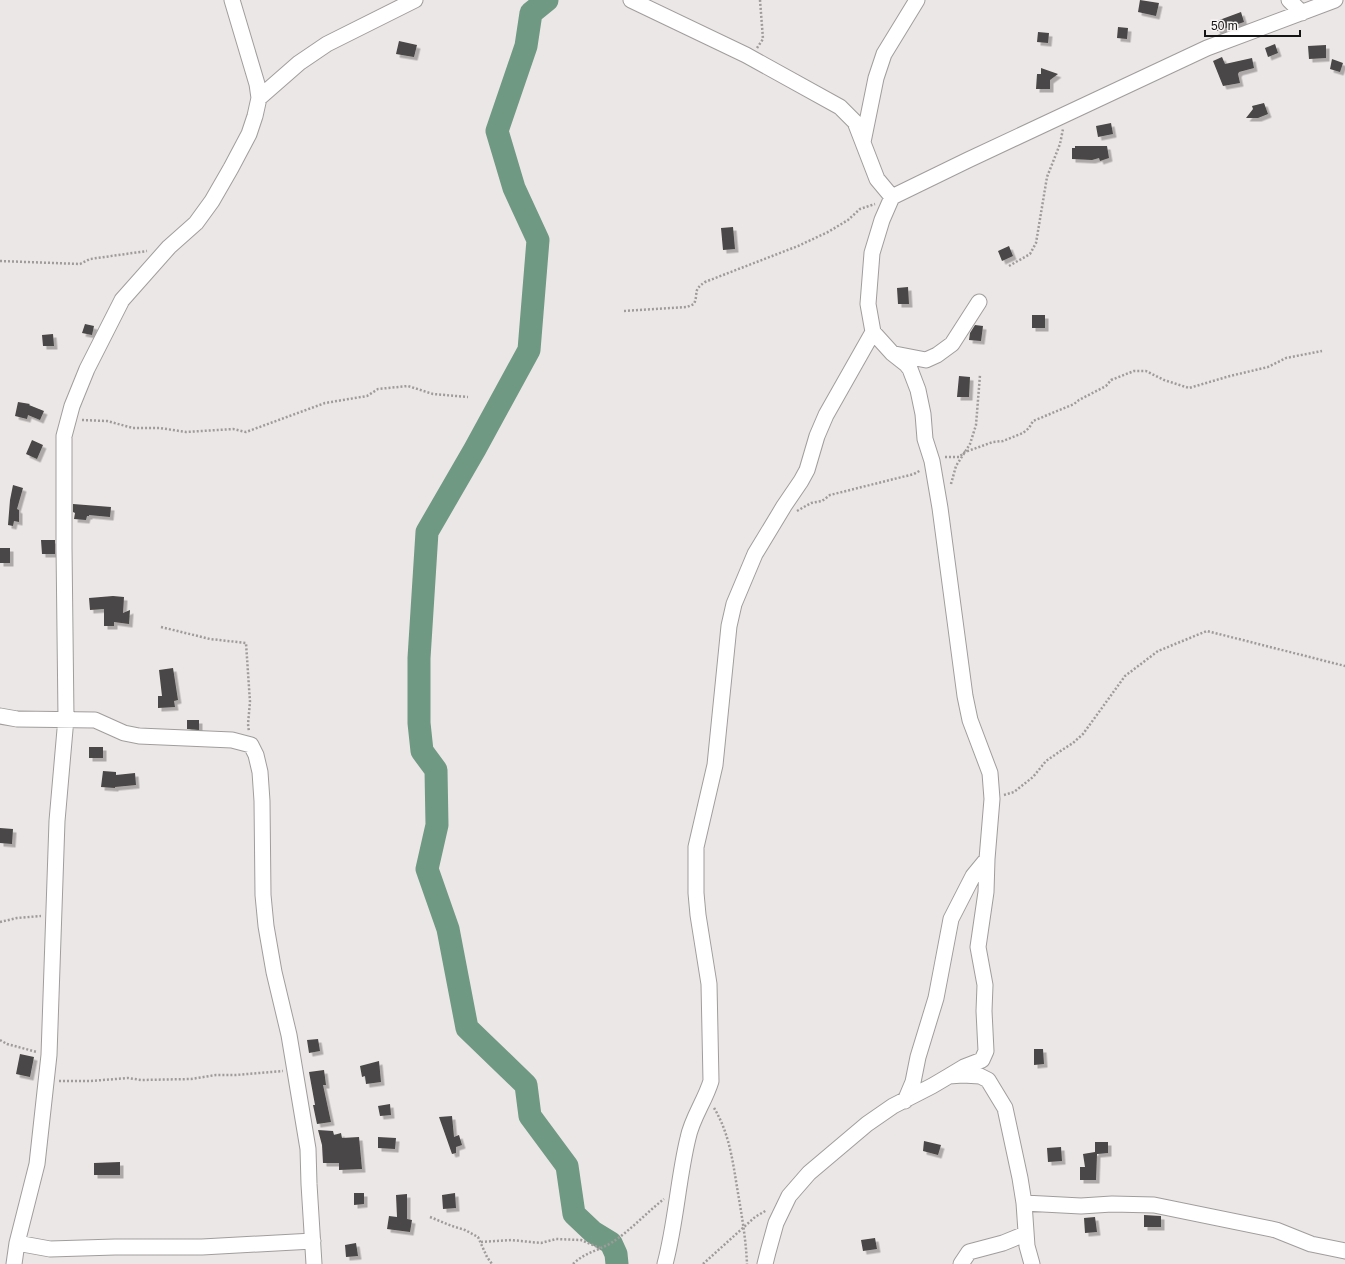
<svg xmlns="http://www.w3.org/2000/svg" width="1345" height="1264" font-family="Helvetica,sans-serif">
<defs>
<filter id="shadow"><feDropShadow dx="3.5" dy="3.5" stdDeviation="0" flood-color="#0004"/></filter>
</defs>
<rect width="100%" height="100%" fill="#ece7e7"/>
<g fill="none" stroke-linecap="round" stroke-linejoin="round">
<!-- river -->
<path stroke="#6f9982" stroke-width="23" d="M547 0 531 13 526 46 497 131 514 188 538 240 529 350 475 449 427 532 419 658V723L422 751 436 770 437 825 427 869 448 929 467 1028 526 1085 530 1116 567 1166 574 1214 593 1232 611 1243 616 1254 617 1264"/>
</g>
<!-- building -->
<path fill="#4a4646" filter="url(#shadow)" d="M1140 0 1159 3 1156 16 1138 12Z
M1241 12 1244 22 1217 31 1214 22Z
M1118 27 1128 28 1127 39 1117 38Z
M1038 32 1049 33 1048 43 1037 42Z
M399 41 417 45 414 57 396 54Z
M1275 44 1278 53 1268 57 1265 48Z
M1326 45V58L1309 59 1308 46Z
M1222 57 1225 64 1252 58 1254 68 1239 72 1238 74 1240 83 1223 86 1213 61Z
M1332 59 1343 63 1340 72 1330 69Z
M1041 68 1058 74 1050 80V89H1036L1037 74H1041Z
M1264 103 1268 114 1258 118H1246L1253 109 1252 106Z
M1111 123 1113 134 1098 137 1096 126Z
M1075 146H1107L1109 158 1100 161 1099 158 1092 160 1072 159V148H1075Z
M733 227 735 249 723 250 721 228Z
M1009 246 1013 256 1002 261 998 251Z
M908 287 909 304H898L897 288Z
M1032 315H1045V328H1032Z
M85 324 94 326 92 335 82 333Z
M975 325 983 326 981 341 969 340 970 333Z
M53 334 54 346H43L42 335Z
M959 376 970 377 969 397H957Z
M18 402 30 404 29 405 44 411 40 420 28 415 27 419 15 416Z
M32 440 43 445 37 459 26 454Z
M13 485 23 488 17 509 19 510V522L14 521 13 526 8 525 10 500Z
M73 504 111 507 110 517 89 515V516H87L86 520 74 519 75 513 73 512Z
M41 540H55V554H42Z
M0 548H10V563H0Z
M113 596 124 597 123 613 130 610 129 624 114 622V626H104V609L90 610 89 598Z
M173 668 178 700 174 701 175 707 158 708V696H162L159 670Z
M187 720H199V730L187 729Z
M89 747H103V758H89Z
M103 771 116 772V775L135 773 136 785 115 787V788L101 787Z
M0 828 13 829 12 844 0 843Z
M318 1039 320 1051 309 1053 307 1040Z
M1034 1049H1043L1044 1064 1034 1065Z
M20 1054 34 1057 30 1077 16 1074Z
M379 1061 381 1082 366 1084 365 1076 362 1077 360 1066Z
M324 1070 326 1085H323L331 1122 317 1124 313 1105H315L309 1072Z
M390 1104 391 1115 380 1116 378 1106Z
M452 1116 454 1137 459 1135 462 1145 456 1147V1153L452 1154 439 1117Z
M318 1130 333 1131 334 1135 341 1133 342 1138 359 1137 362 1169 339 1170V1163H323L322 1145Z
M378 1137 396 1138 395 1149 378 1148Z
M924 1141 941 1145 938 1155 923 1151Z
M1095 1142H1108V1153L1097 1154 1096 1180H1080V1167H1085L1083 1154 1095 1152Z
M1061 1147 1062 1161 1048 1162 1047 1148Z
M120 1162V1175H94V1163Z
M354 1193H364V1204L354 1205Z
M455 1193 456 1208 443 1209 442 1195Z
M407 1194V1219L412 1220 410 1232 387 1229 389 1216 397 1217 396 1195Z
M1144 1215 1161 1216V1227H1144Z
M1095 1217 1097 1232 1085 1233 1084 1218Z
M875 1238 877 1249 863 1251 861 1240Z
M356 1243 358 1256 346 1257 345 1245Z"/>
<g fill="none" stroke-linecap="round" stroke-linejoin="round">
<defs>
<path id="street" d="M631 0 746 55 840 107 855 122 877 179 892 197
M1289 0 1302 13
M259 98 299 63 327 44 415 0
M863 142 876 78 884 54 917 0
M873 332 892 353 906 364 910 369 918 390 923 414 925 439 932 461 940 508 965 696 970 720 990 773 992 799 987 859 986 892 978 947 985 985 984 1011 986 1051 982 1060 964 1067 949 1076
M895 354 926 360 937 355 952 344 979 302
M0 716 17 719 95 720 124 733 139 736 232 740 251 745 256 755 260 772 262 801 263 895 266 926 274 972 289 1035 308 1149 309 1184 314 1264
M905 1101 913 1082 918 1057 936 998 951 919 973 876 987 859
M1024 1203 1081 1206 1112 1204 1154 1205 1276 1230 1311 1244 1345 1251
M17 1243 50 1249 115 1247H202L313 1241
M14 1264 17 1243 37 1164 49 1055 57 821 66 718 64 547V436L72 406 87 369 122 300 169 247 196 223 212 201 231 168 249 134 255 116 259 98 257 84 232 0
M665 1264C676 1223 678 1179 688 1138 692 1118 705 1101 711 1081L709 984 698 915 696 893V847L715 765 729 626 734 604 755 554 784 506 801 481 807 470 817 436 826 415 873 332 868 304 872 253 882 220 892 197 968 160 1207 48 1335 0
M765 1264 768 1252 776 1223 789 1196 809 1173 867 1124 893 1106 932 1086 949 1076 963 1075 980 1076 988 1080 1005 1108 1020 1178 1024 1203 1027 1246 1032 1264
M961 1264 969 1252 1003 1243 1025 1234"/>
</defs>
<!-- street casing -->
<use href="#street" stroke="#a19d9d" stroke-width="17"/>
<!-- path -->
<path stroke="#9f9b9b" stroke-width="2.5" stroke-dasharray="2 2" stroke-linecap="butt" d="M757 48 763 39 760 0
M0 261 80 264 90 259 147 251
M1009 266 1030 254 1036 243 1047 177 1060 144 1063 129
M624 311 687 307 694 304C699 292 692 291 705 282L798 246 828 232 848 220 860 209 875 204
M82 420 107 421 133 428H160L186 432 233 429 246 432 325 403 367 396 378 389 408 386 433 394 468 397
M945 457H959L965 452 993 442 1003 441 1023 433 1029 428 1033 421 1074 404 1079 400 1106 386 1111 380 1134 371H1146L1164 380 1189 388 1230 376 1268 367 1286 358 1322 351
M951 484 956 466 970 444 976 425 980 375
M797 511 811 503 822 501 830 495 914 474 921 470
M161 627 210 639 246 643 250 702 248 724 249 732
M1004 795 1014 792 1033 777 1046 761 1062 750 1073 743 1083 734 1125 676 1158 651 1207 631 1345 666
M0 922 17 918 41 916
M0 1040 7 1044 37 1052
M59 1081H91L128 1078 141 1080 191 1079 216 1075H236L283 1071
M714 1108C730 1134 733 1164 738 1193 742 1217 746 1240 747 1264
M430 1217 452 1226 465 1230 478 1237 487 1257 492 1264
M481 1242 511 1240 541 1243 556 1239 581 1240 600 1248
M573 1264C584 1253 597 1251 611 1243 630 1231 646 1213 664 1199
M703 1264 755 1217 767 1210"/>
<!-- street -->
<use href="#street" stroke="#fff" stroke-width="15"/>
</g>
<!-- scale -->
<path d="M1205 30v6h95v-6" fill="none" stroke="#151414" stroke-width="2"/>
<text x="1211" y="30" font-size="12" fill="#151414" stroke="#f9f5f4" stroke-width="3" paint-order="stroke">50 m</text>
</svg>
